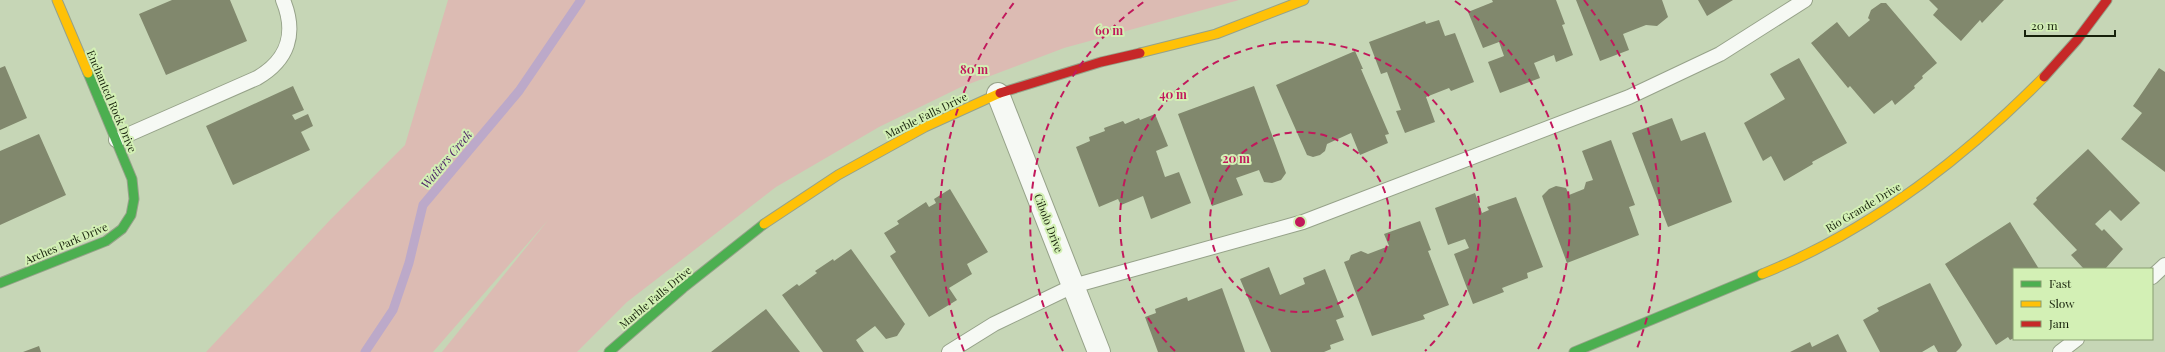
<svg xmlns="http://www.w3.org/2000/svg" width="2165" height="352" font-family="'Playfair Display',serif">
<rect width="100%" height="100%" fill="#c6d6b6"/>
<!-- green -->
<path fill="#dcbbb3" d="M448 0H1239L1064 48 961 87 879 127 776 187 627 302 577 352H442L549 219 433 352H206L331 219 405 145Z"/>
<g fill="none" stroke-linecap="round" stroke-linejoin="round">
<!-- stream -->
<path stroke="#bca9c9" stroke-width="9" d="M365 352 393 310 409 263 423 205 519 91 581 0"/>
</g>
<!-- building -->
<path fill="#81886d" d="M172 0H230L247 41 166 75 139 14Z
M1492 0H1556L1565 24 1562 25 1573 55 1556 62 1554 55 1534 63 1540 78 1500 93 1488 62 1504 56 1499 42 1483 48 1468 12 1493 2Z
M1576 0H1662L1668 17 1657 26 1646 25 1623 34 1629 50 1600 61Z
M1698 0H1733L1707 16Z
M1929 0H2004L1982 23 1980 20 1961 41 1933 15 1938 9Z
M1881 3H1886L1937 63 1922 76 1923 78 1914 86 1915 88 1895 105 1892 100 1874 114 1850 86 1848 88 1811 43 1837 22 1849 37 1870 20 1868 18 1871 10Z
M1439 20 1445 36 1455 33 1474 82 1451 91 1449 88 1426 97 1435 122 1405 133 1396 111 1401 110 1387 72 1381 74 1369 42 1425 21 1426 24Z
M1355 51 1363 69H1361L1389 134 1385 135 1388 143 1360 155 1351 133 1327 144 1325 151 1320 155 1313 157 1307 155 1276 85Z
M1799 58 1847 143 1812 162 1813 164 1784 181 1771 156 1763 161 1744 123 1785 99 1770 74Z
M5 66 27 118 0 130V68Z
M2159 68 2165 72V172L2121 139 2142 113 2133 106Z
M293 86 304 110 292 115 295 120 308 114 313 126 301 132 310 150 233 185 206 126Z
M1254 86 1286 173 1281 180 1272 183 1264 182 1259 170 1236 178 1243 195 1212 206 1178 114Z
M1155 114 1168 146 1156 151 1165 177 1179 172 1191 203 1151 219 1143 196 1121 205 1118 199 1099 207 1076 147 1090 141 1089 137 1105 131 1104 128 1123 121 1125 124 1139 118 1140 120Z
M1672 118 1681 141 1705 132 1732 202 1668 227 1632 133Z
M39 134 66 195 0 225V151Z
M1611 140 1635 205 1629 207 1639 235 1567 263 1542 196 1549 189 1556 186 1566 188 1569 195 1584 189 1586 182 1593 180 1582 151Z
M2088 149 2140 203 2121 221 2110 210 2095 224 2102 231 2104 229 2123 249 2105 269H2084L2071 255 2077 250 2033 204 2037 200 2036 198Z
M950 189 988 252 967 264 972 274 949 288 957 300 929 317 890 256 896 252 884 233 899 224 897 221 926 202 929 207 936 203 934 199Z
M1475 193 1482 213 1489 210 1487 207 1516 197 1543 267 1527 273 1528 278 1502 288 1504 292 1473 304 1454 254 1469 248 1465 239 1448 245 1435 208Z
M1420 221 1431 250 1428 251 1449 305 1423 315 1425 319 1372 336 1344 262 1349 260 1351 255 1361 251 1368 254 1389 246 1384 234Z
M2010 222 2039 269H2014V338L2010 340 2008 337 1996 345 1945 264Z
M851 249 905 324 897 336 886 339 875 326 856 340 864 352H823L782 295 797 284 799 286 817 273 815 271 833 259 834 261Z
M1269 267 1280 295 1305 284 1303 278 1325 269 1344 317 1336 320 1344 340 1330 345 1331 349 1324 352H1271L1240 279Z
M1930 283 1962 345 1960 348 1956 352H1938L1934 345 1922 352H1880L1863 320 1879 311 1877 308Z
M1222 288 1245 352H1158L1145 317 1156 313 1155 309 1187 297 1188 301Z
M766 309 800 352H711Z
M1838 334 1847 352H1790L1810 342 1812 347Z
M39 346 41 352H23Z"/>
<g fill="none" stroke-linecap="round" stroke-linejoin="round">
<defs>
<path id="lane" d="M116 140 257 78C288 60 297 34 283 0
M2152 277 2165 265
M949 352 994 324 1073 286 1303 222 1629 97 1720 54 1805 0
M2060 352 2077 339"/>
<path id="street" d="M998 94 1099 352"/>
<path id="fast" d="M0 283 106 241 122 229 131 215 134 199 132 179 88 73
M609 352 683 288 764 224
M1574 352 1762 274"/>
<path id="slow" d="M57 0 88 73
M1140 53 1216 34 1304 0
M764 224 838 175 925 127 1000 93
M1762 274C1870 231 1963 159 2044 77"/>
<path id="jam" d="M2044 77 2077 40 2107 0
M1000 93 1101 62 1140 53"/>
</defs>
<!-- lane casing -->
<use href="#lane" stroke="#96a289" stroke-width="16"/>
<!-- street casing -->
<use href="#street" stroke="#96a289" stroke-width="24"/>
<!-- fast casing -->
<use href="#fast" stroke="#96a289" stroke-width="11"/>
<!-- slow casing -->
<use href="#slow" stroke="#96a289" stroke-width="11"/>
<!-- jam casing -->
<use href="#jam" stroke="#96a289" stroke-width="11"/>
<!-- lane -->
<use href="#lane" stroke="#f6f9f4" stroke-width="14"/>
<!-- street -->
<use href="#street" stroke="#f6f9f4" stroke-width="22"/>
<!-- fast -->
<use href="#fast" stroke="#4caf50" stroke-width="9"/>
<!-- slow -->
<use href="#slow" stroke="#ffc107" stroke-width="9"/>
<!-- jam -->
<use href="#jam" stroke="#c62828" stroke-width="9"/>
</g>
<!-- distance rings -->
<g fill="none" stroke="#c2185b" stroke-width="2" stroke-dasharray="7 5">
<circle cx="1300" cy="222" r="90"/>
<path d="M1175 351A180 180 0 1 1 1425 351"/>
<path d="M1063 351A270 270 0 0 1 1145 1M1455 1A270 270 0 0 1 1537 351"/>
<path d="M964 351A360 360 0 0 1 1016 0M1584 0A360 360 0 0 1 1636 351"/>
</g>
<g text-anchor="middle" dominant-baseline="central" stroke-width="4" stroke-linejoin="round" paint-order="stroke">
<!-- street labels -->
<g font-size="11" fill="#16200a" stroke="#d3f0b5">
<text transform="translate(112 101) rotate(67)">Enchanted Rock Drive</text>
<text transform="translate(926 115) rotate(-26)">Marble Falls Drive</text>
<text transform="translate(1863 207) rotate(-31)">Rio Grande Drive</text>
<text transform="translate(1049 223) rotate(69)">Cibolo Drive</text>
<text transform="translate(66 243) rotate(-23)">Arches Park Drive</text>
<text transform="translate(655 297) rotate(-40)">Marble Falls Drive</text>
</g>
<!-- water labels -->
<g font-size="12" font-style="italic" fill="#4c2167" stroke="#d3f0b5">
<text transform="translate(446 159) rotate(-50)">Watters Creek</text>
</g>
</g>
<circle cx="1300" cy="222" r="6" fill="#c2185b" stroke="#d3f0b5" stroke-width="2"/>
<g font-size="12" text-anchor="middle" font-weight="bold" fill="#c2185b" stroke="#d3f0b5" stroke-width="4" stroke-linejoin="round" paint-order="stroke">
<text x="1109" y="35">60 m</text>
<text x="974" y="74">80 m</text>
<text x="1173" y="99">40 m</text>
<text x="1236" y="163">20 m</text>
</g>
<!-- legend -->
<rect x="2013" y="268" width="140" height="72" fill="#d3f0b5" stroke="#879d71"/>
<rect x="2021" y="281" width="20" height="6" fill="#4caf50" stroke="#879d71"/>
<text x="2049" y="288" font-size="12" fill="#16200a">Fast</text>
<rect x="2021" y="301" width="20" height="6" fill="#ffc107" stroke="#879d71"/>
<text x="2049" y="308" font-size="12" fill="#16200a">Slow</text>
<rect x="2021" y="321" width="20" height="6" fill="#c62828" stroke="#879d71"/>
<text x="2049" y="328" font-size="12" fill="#16200a">Jam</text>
<!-- scale -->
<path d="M2025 30v6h90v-6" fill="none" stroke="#16200a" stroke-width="2"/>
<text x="2031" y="30" font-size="12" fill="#16200a" stroke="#d3f0b5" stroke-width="3" paint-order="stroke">20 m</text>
</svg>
